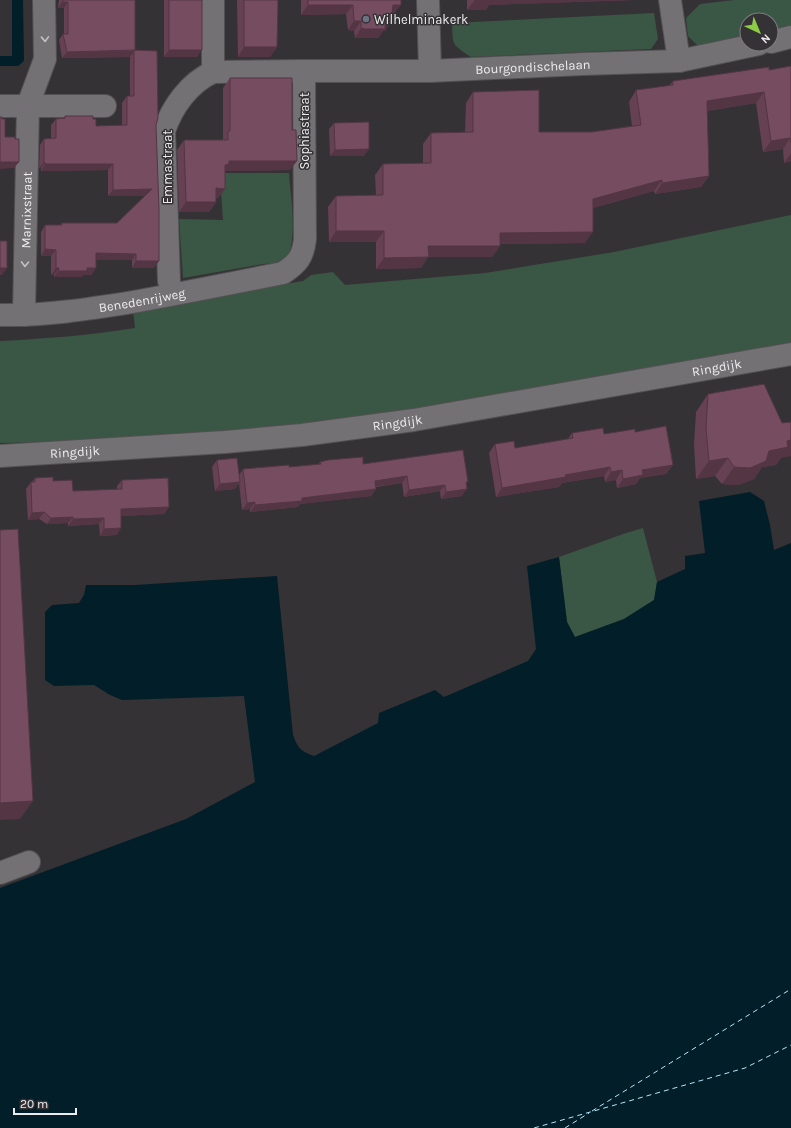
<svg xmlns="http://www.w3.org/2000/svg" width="791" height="1128" font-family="Karla,sans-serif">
<rect width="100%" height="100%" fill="#353236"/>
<!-- green -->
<path fill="#3a5644" d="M734 0H791V30L771 34V20H747V39L698 46 688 36 686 18 700 4Z
M654 13 658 39 651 49 471 57C451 44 453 45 452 23Z
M225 173H289C291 200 297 232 288 258L281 263 263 264 183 278 179 219 223 220 220 177 225 176Z
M791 215V344L420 408 296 425 220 432 52 442 0 443V341C45 339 90 335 135 328L133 310 303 281 311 275 333 272 345 285 485 273 614 252Z
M643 528 657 582 654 600 624 619 575 637 567 622 559 557 626 533Z"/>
<!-- water -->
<path fill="#021e28" d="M12 0H23L24 60 23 62 18 66H0V56H12Z
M750 492 764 501 770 525 774 550 791 543V1128H0V888L186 819 255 782 244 696 122 700 110 695 94 685 54 686 45 680V612L52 605 79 603 84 595 86 585H135L277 576 293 735C298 748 300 751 314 756L378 723 379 713 435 690 444 697 528 661 536 649 527 566 559 557 567 622 575 637 624 619 654 600 657 582 685 569V556L705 553 699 501Z"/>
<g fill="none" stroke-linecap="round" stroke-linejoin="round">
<!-- ferry -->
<path stroke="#b6e7fa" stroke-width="1" stroke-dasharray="5 4" stroke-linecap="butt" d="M592 1111 791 989
M534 1128 745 1068 791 1045
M565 1128 589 1113"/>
<defs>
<g id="minor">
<path d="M428 0 430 71"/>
<path d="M670 0 679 61"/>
<path d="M771 42 791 37"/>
<path id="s1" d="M304 71H430L583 64 679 61 759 44"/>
<path d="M213 72V0"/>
<path d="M0 106H105"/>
<path id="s2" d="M0 315C45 316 89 309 133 302 183 293 233 283 283 273 298 263 303 257 305 239L304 71 213 72C189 83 172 107 164 131L169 281"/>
<path id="s3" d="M24 315 28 105 45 59 44 0"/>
<path id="s4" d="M0 456 225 442 302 435 414 420 791 354"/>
<path d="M0 873 29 862"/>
</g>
</defs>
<!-- minor casing -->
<use href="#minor" stroke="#535153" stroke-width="24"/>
<!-- minor -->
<use href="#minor" stroke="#747175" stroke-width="22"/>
</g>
<!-- wall -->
<path fill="#654153" d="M59 0H135V50L156 125 154 268H132V260H96V268L91 275H83L82 277H54V275H51V256H41V232L45 225H60L62 223H117L145 196H108V170L41 171V168H39L40 145 44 139H51V125L56 119 64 118 65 116 93 119 96 126 122 125V103L127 96H130V57L62 58 59 40 63 34H64V8H58Z
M164 0H202L197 57H164Z
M237 0H278L277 47 270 57H238Z
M301 0H401L394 14H392L391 21 385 31H383L378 38H355L354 31 348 30 346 14 301 15Z
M467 0H634L489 5 486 10H467Z
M791 66V161L784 163 783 149 763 152 756 103 707 111 709 176 701 187 655 194 654 191 593 208 585 243 500 244V246L492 257H428L421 268 376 269V242H329L328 207 336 196 376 195 375 175 383 164 423 163V144L431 133 465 132 466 103 473 92 539 132H592L632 126 629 102 636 90 669 86 673 81 769 70Z
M230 78 290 170 225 171V189L218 198H216V202L209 212H179L177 150 184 140H222L223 139V88Z
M334 123 364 156H330L329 129Z
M708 394 781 458 776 465 762 467 754 479 738 485 722 484 715 476 696 479 694 445 696 412Z
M635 432 673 465 666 474 640 478 636 484 617 488 616 480 605 482 604 476 562 483 559 487 496 497 489 453 495 444 515 448 568 439 572 433 604 434Z
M217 460 239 475 243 469 289 467 319 464 320 462 363 464 466 484 462 496 441 499 440 491 404 497 402 483 376 487V489L371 496 300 504 298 507 250 512V509L242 510 239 483 235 489 215 491 212 467Z
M35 478 53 481 73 491 117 489V486L122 480 169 507 164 514 121 516 117 535 100 536 99 524 68 526V523L47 524 39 519 28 520 26 489 31 482H32Z"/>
<!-- shaded-wall -->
<path fill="#533544" d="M475 0H634L489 5 486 10H467Z
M62 2H68L64 8H58Z
M308 5H353L346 14 301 15Z
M393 5H401L394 14H387Z
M354 21H361L354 31 348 30Z
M385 21H391L385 31H383L378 38H355L361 28Z
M244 47H277L270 57H238Z
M169 50H202L197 57H164Z
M134 51 130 57 62 58 67 52Z
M764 92 756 103 699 112 707 101Z
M790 138 783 149 763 152 771 141Z
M369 149 364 156H330L335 150Z
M791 153V161L784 163Z
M229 161H297L290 170 224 171 225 165Z
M0 162H19L14 168 0 169Z
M44 162H45L41 168H39Z
M45 164H113L108 170 41 171Z
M709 176 701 187 655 194 662 183Z
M662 180 654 191 585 210 593 199Z
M216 188 225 189 218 198H209Z
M152 189 147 196H108L113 190Z
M186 202H216L209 212H179Z
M336 231H384L376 242H329Z
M593 232 585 243 492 244 500 233Z
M428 246H500L492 257H428L421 268 376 269 384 258Z
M45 249 56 250 51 256H41Z
M96 253 136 254 132 260H91Z
M136 261H159L154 268H132Z
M0 268H7L2 275H0Z
M56 268H59L54 275H51Z
M87 268H96L91 275H83L82 277H54L58 271Z
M791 440V456L781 458 776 465 762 467 754 479 738 485 722 484 734 467 787 441Z
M728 458 715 476 696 479 709 461Z
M673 465 666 474 640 478 636 484 617 488 623 479 642 470Z
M610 467 604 476 562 483 559 487 496 497 502 488 565 475Z
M622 470 616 480 605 482 611 472Z
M407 476 402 483 370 487 375 481Z
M240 482 235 489 215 491 220 484Z
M445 485 440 491 404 497 409 490Z
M376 489 371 496 300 504 298 507 250 512 255 505 302 498Z
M467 489 462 496 441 499 446 492Z
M255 502 250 509 242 510 247 503Z
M169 507 164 514 116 516 121 509Z
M44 512 39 519 28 520 32 513Z
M73 517 68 523 47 524 51 518Z
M104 518 99 524 68 526 73 519Z
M121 528 117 535 100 536 104 529Z
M33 801 20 819 0 820V803Z"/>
<!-- building -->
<path fill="#764c61" stroke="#533544" d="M63 0H135V50L67 52 63 34H68V2H62Z
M169 0H202V50H169Z
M244 0H278L277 47H244Z
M308 0H401V5H393L391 21H385V29H365L361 28V21H354L353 5H308Z
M134 50 157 51 158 118 156 125 159 209V261H136V254L96 253V268H87V271H58L59 268H56V250L45 249V225H62V223H117L152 189 113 190V164H45V162H44V139L56 138V119L65 118V116H93V119H96V126L127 125V96H134Z
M791 66V143L790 138 771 141 764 92 707 101 709 176 662 183V180L593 199V232L500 233V246H428L429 257 384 258V231H336V196L383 195V164L431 163V133L473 132V92L539 90V132H592L641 125 636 90 673 85V81L769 67V70Z
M230 78H292V130H296L297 161H229V164L225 165V189L216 188V202H186L184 140H228V131H230Z
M0 117H2V119H5V137H15V139H19V162H0Z
M369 122V149L335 150 334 123Z
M0 241H7V268H0Z
M764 384 782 423 791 422V440L787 441 788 447 769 451 766 461 750 468 734 467 728 458 709 461 706 428 708 394Z
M666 426 673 465 642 470 643 475 623 479 622 470 611 472 610 467 565 475 566 477 502 488 495 444 514 441 515 448 573 438 572 433 603 428 604 434 635 429V432Z
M463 450 468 482H466L467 489 446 492 445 485 409 490 407 476 375 481 376 489 302 498V501L255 505V502L247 503 243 469 289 465V467L321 464 320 462 328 460 363 457V464Z
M237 458 240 482 220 484 217 460Z
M53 477V481L72 480 73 491 122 489V480L168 478 169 507 121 509V528L104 529V518L73 519V517L51 518 44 512 32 513 31 482H35V478Z
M18 529 33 801 0 803V530Z"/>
<!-- one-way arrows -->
<defs><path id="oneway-chevron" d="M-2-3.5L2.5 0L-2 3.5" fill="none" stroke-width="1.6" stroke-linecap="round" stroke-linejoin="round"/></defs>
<g stroke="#c3c1c4">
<use href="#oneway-chevron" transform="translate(45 39) rotate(88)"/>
<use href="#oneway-chevron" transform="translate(25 264) rotate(91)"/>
</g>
<!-- markers -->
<circle fill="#6b7280" stroke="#353236" stroke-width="1.5" cx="366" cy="19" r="4"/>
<g text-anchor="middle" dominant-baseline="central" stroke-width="3" stroke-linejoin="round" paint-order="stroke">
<!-- poi labels -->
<g font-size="13" fill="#eeecee" stroke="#353236" text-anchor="start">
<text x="374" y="19">Wilhelminakerk</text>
</g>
<!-- street labels -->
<g font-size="13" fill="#eeecee" stroke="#353236">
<text stroke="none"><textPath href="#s1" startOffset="229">Bourgondischelaan</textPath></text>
<text transform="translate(304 131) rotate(-90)">Sophiastraat</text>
<text transform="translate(167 167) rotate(-90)">Emmastraat</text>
<text stroke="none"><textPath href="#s3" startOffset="105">Marnixstraat</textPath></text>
<text stroke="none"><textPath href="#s2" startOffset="143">Benedenrijweg</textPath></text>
<text stroke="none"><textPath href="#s4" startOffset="723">Ringdijk</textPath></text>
<text stroke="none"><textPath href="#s4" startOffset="399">Ringdijk</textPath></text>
<text stroke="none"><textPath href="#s4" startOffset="75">Ringdijk</textPath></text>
</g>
</g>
<!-- north arrow -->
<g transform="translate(759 32) rotate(136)"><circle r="19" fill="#353236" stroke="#7f7c80"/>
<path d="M0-3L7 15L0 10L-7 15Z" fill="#8bce46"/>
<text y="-6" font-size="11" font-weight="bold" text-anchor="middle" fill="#eeecee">N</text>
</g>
<!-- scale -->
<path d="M14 1108v6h62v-6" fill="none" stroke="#eeecee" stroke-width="2"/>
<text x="20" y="1108" font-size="12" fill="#eeecee" stroke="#353236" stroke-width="3" paint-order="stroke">20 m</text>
</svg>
